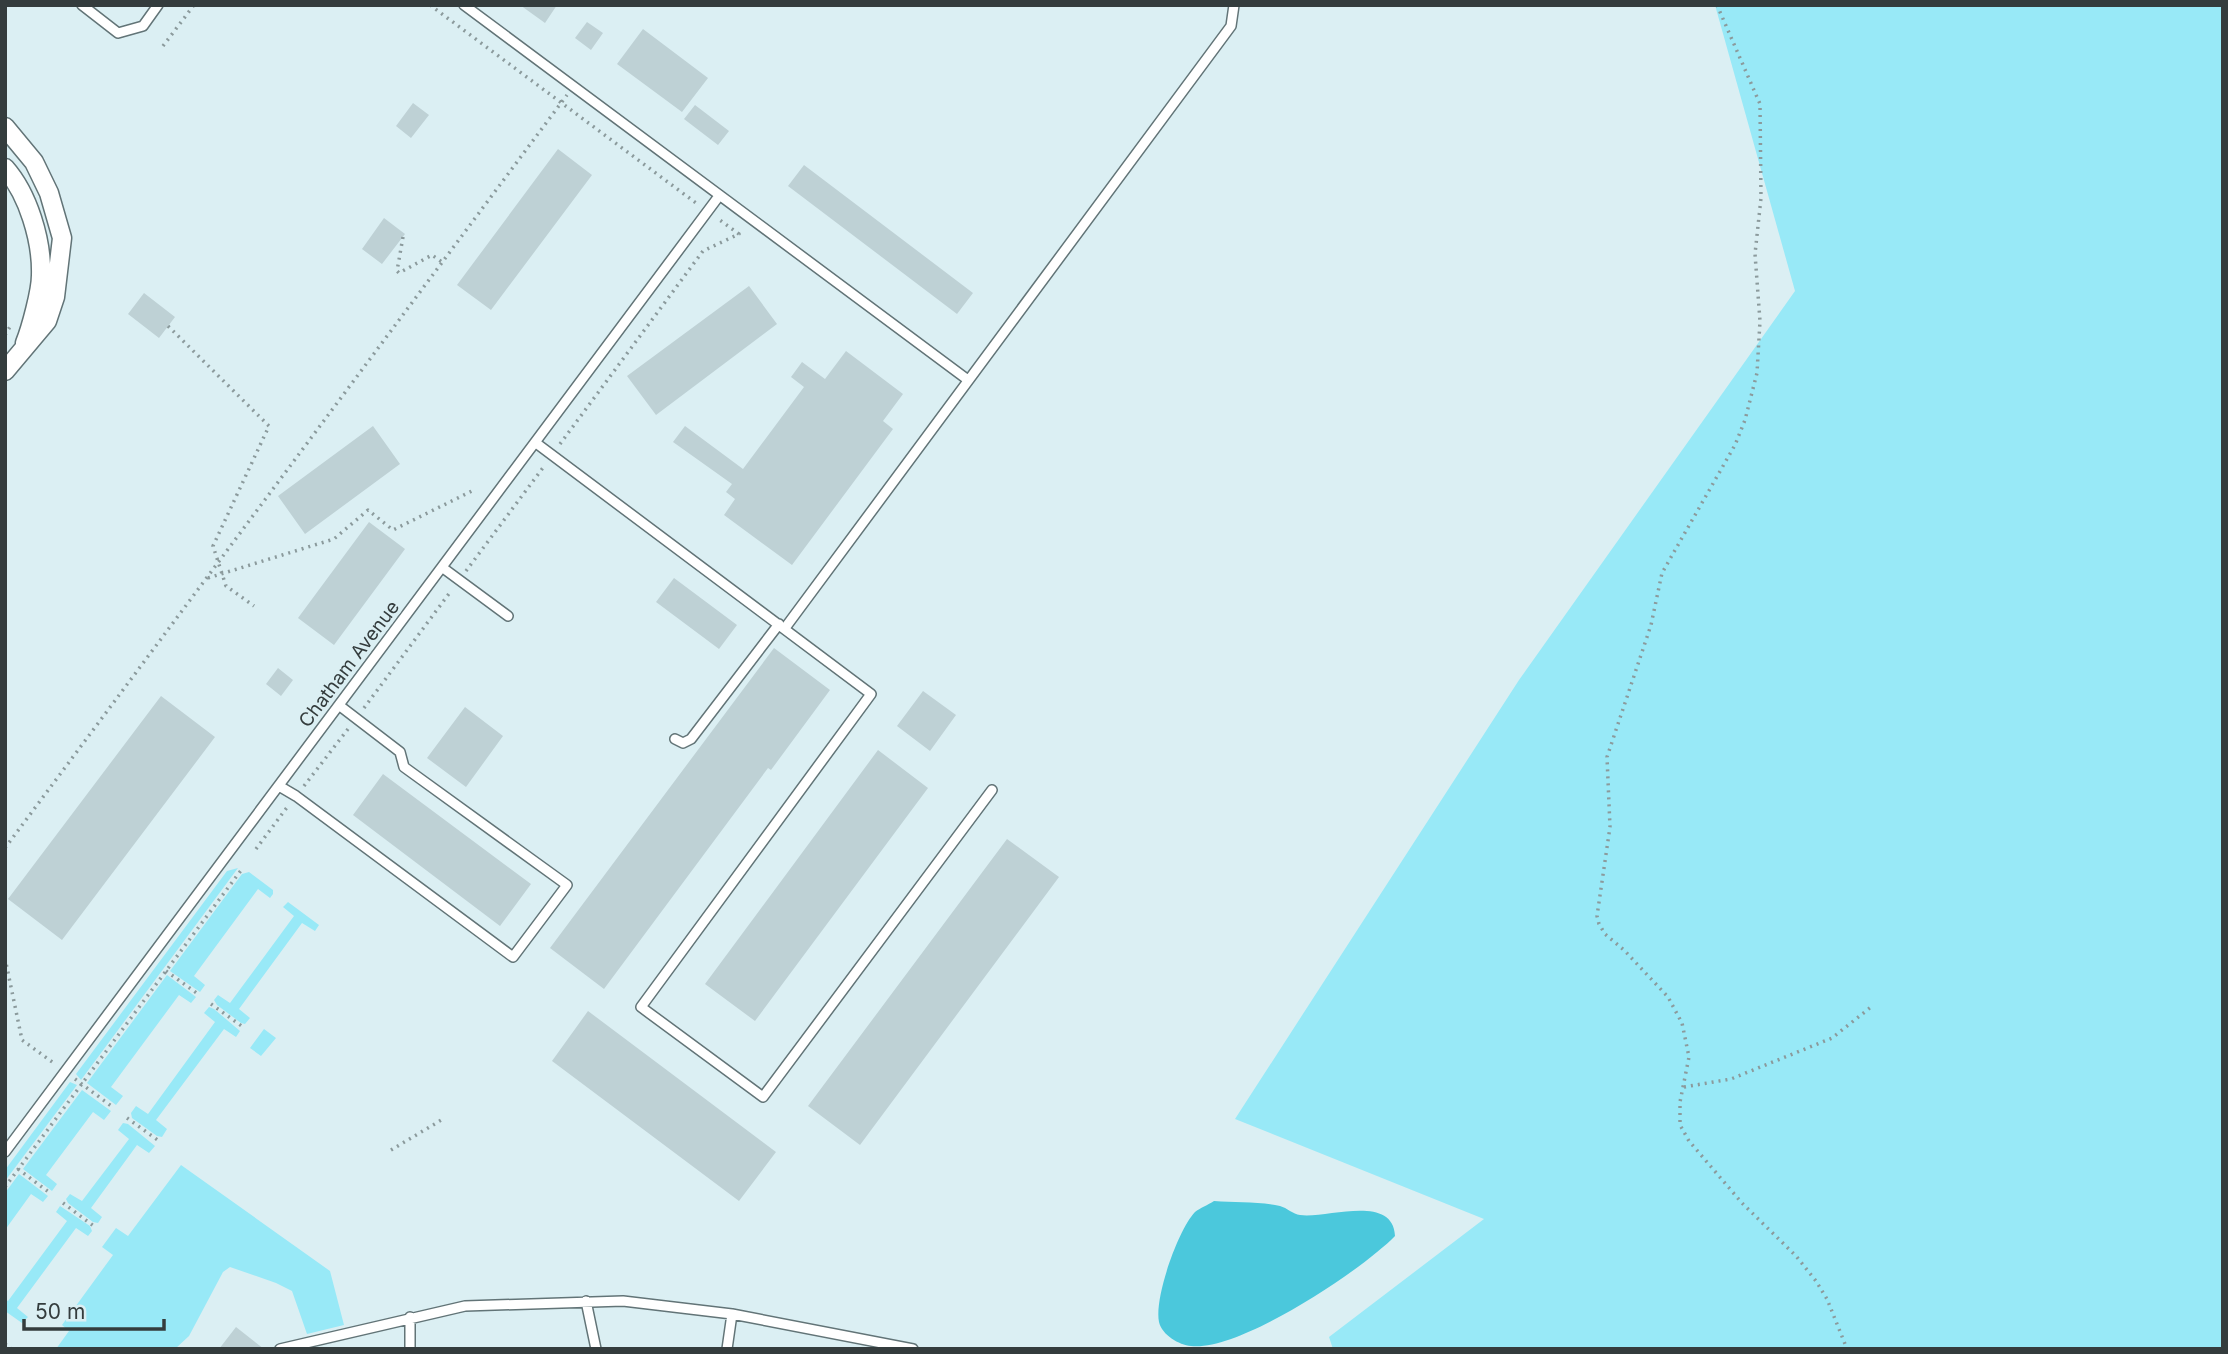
<svg xmlns="http://www.w3.org/2000/svg" width="2228" height="1354" font-family="Inter,sans-serif">
<rect width="100%" height="100%" fill="#dbeff3"/>
<!-- green -->
<path fill="#98e9f7" d="M1715 5H2223V1349H1333L1329 1337 1484 1219 1235 1119 1519 680 1795 291Z
M238 868 81 1080 76 1074 227 871Z
M249 872 273 890V894L270 898 258 889 194 976 205 985 200 992 170 971 242 874Z
M288 902 319 925 315 931 302 923 239 1009 250 1018 245 1024 241 1023 217 1005 214 1000 218 995 230 1003 294 916 283 907Z
M167 975 196 997 191 1003 179 995 111 1087 123 1096 116 1105 87 1083Z
M209 1007 214 1009 240 1031 236 1037 224 1029 156 1120 167 1129 162 1137 157 1136 132 1118 131 1113 136 1106 148 1114 215 1022 204 1013Z
M264 1029 276 1038 261 1056 250 1048Z
M70 1082 77 1085 5 1181V1170Z
M82 1090 111 1111 104 1120 93 1112 46 1175 57 1184 52 1191 23 1169Z
M123 1123 128 1124 155 1146 149 1153 137 1145 91 1208 102 1217 98 1223 93 1222 68 1203 66 1199 70 1194 82 1201 129 1139 118 1130Z
M181 1165 330 1271 344 1325 307 1334 292 1291 276 1283 230 1267 223 1272 189 1336 175 1349H56L69 1331 62 1325 113 1255 102 1247 116 1228 128 1236Z
M19 1174 48 1196 43 1202 31 1194 5 1230V1193Z
M60 1206 90 1226 92 1231 88 1236 76 1228 17 1308 28 1317 22 1323 5 1311V1299L8 1301 67 1221 56 1212Z"/>
<!-- water -->
<path fill="#4bc8dc" d="M1214 1201C1235 1203 1259 1201 1280 1206 1287 1208 1293 1214 1300 1215 1326 1219 1393 1193 1395 1236 1362 1270 1239 1352 1191 1346 1179 1345 1162 1335 1159 1322 1154 1298 1178 1230 1195 1212 1200 1208 1208 1205 1214 1201Z"/>
<!-- building -->
<path fill="#bed1d5" d="M520 5H557L545 23Z
M587 22 603 33 591 50 575 38Z
M643 29 708 78 682 112 617 64Z
M413 103 429 115 411 138 396 126Z
M695 105 729 131 718 145 684 119Z
M558 149 592 175 491 310 457 285Z
M804 165 973 293 957 314 788 186Z
M384 218 405 234 382 264 362 249Z
M749 286 777 324 656 415 627 376Z
M144 293 175 317 159 338 128 314Z
M846 351 903 394 883 421 893 429 792 565 724 515 735 499 726 492 732 484 673 442 685 426 743 469 804 387 791 377 802 362 825 379Z
M373 426 400 464 305 534 278 496Z
M369 522 405 549 334 645 298 618Z
M674 578 737 625 719 649 656 602Z
M774 648 830 690 771 770 768 768 604 989 550 948Z
M278 668 293 680 281 696 266 684Z
M923 691 956 715 930 751 897 726Z
M161 696 215 737 62 940 8 899Z
M465 707 503 736 466 787 427 758Z
M878 750 928 788 755 1021 705 984Z
M383 774 531 884 500 926 353 815Z
M1007 839 1059 877 860 1145 808 1106Z
M588 1011 776 1152 739 1201 552 1061Z
M236 1327 264 1349H219Z"/>
<g fill="none" stroke-linecap="round" stroke-linejoin="round">
<defs>
<path id="lane" d="M82 5 118 33 143 26 158 5
M464 5 968 380
M536 443 871 694 641 1007 763 1097 992 790
M443 568 508 616
M785 628 1231 26 1234 5
M675 739 683 743 691 739 779 624
M279 786 296 796 513 957 567 885 404 767 400 752 340 706
M5 1152 719 196
M586 1301 596 1349
M280 1349 465 1306 623 1301 732 1314 913 1349
M410 1349V1317
M727 1349 732 1314"/>
<path id="street" d="M5 127 34 162 49 193 62 238 55 297 47 321 5 371
M5 168C28 194 42 240 41 275 41 291 31 328 25 343"/>
</defs>
<!-- lane casing -->
<use href="#lane" stroke="#627477" stroke-width="12"/>
<!-- street casing -->
<use href="#street" stroke="#627477" stroke-width="21"/>
<!-- path -->
<path stroke="#8b9a9c" stroke-width="3.5" stroke-dasharray="2 5" stroke-linecap="butt" d="M430 5 696 203
M1717 5 1760 104 1761 198 1755 254 1760 321 1757 373 1745 420 1735 445 1662 573 1651 625 1607 757 1610 827 1597 916 1599 924 1605 934 1624 950 1668 997 1682 1023 1689 1057 1680 1102V1125L1689 1141 1742 1203 1796 1256 1816 1281 1827 1299 1847 1349
M163 46 194 5
M403 237 397 271 399 273 432 255 442 262
M168 326 269 426 213 546 226 586 254 606
M5 335 11 325
M560 444 703 251 739 234 717 218
M466 571 545 465
M208 578 334 539 368 510 393 530 474 490
M364 708 451 591
M304 786 348 729
M5 848 567 95
M256 849 288 806
M5 958 22 1040 55 1064
M166 971 198 994
M211 1004 243 1027
M75 1079 114 1108
M1684 1087 1731 1079 1832 1038 1871 1007
M127 1118 159 1141
M391 1150 443 1119
M18 1169 50 1193
M5 1187 242 869
M63 1203 95 1227
M5 1344 12 1349"/>
<!-- lane -->
<use href="#lane" stroke="#fff" stroke-width="9"/>
<!-- street -->
<use href="#street" stroke="#fff" stroke-width="18"/>
</g>
<g text-anchor="middle" dominant-baseline="central" stroke-width="7" stroke-linejoin="round" paint-order="stroke">
<!-- street labels -->
<g font-size="19" fill="#343c3d" stroke="#dbeff3">
<text transform="translate(349 664) rotate(-53)">Chatham Avenue</text>
</g>
</g>
<!-- border -->
<rect width="2228" height="1354" fill="none" stroke="#343c3d" stroke-width="14"/>
<!-- scale -->
<path d="M24 1319v10h140v-10" fill="none" stroke="#343c3d" stroke-width="3.5"/>
<text x="35" y="1319" font-size="21" fill="#343c3d" stroke="#dbeff3" stroke-width="5" paint-order="stroke">50 m</text>
</svg>
